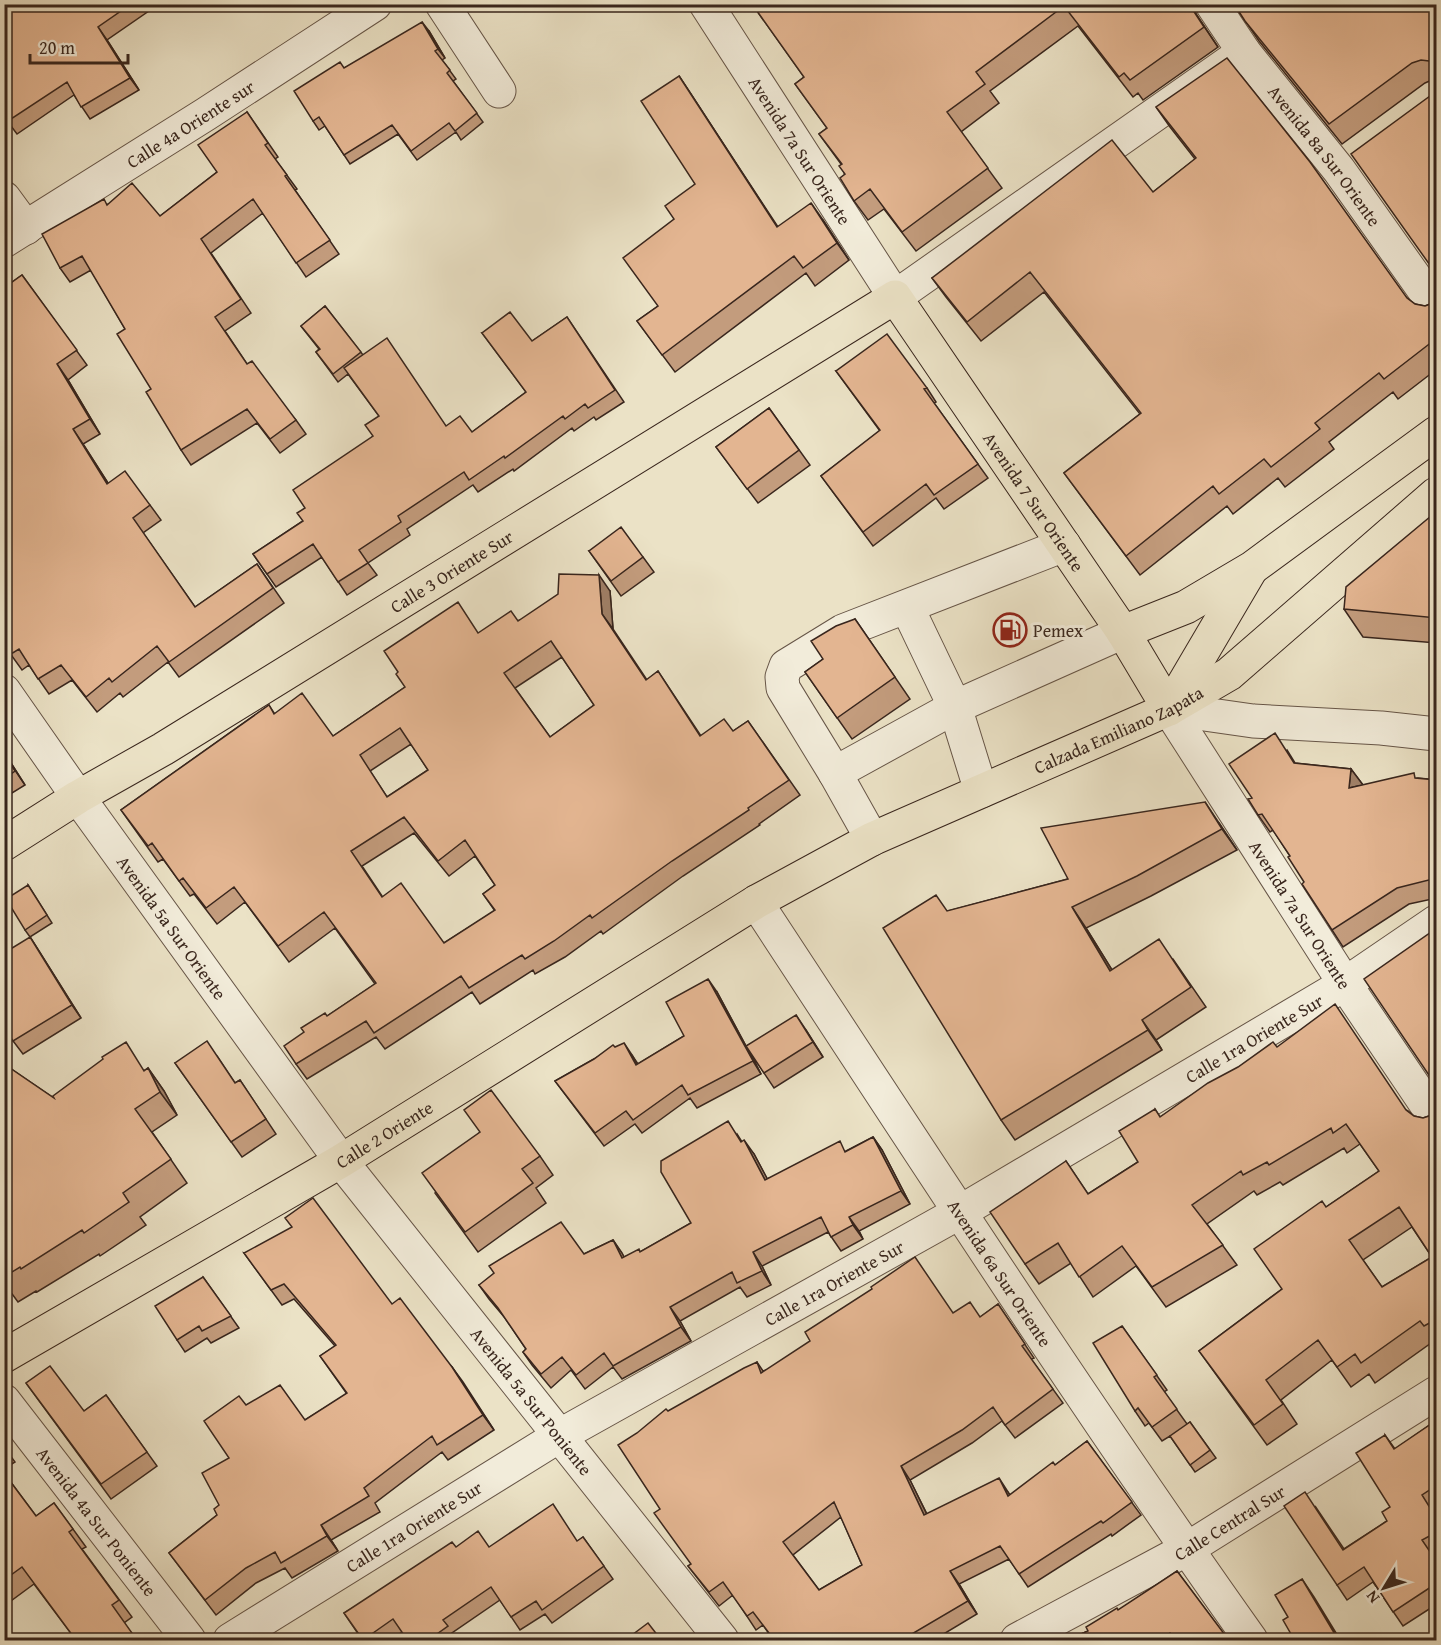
<svg xmlns="http://www.w3.org/2000/svg" width="1441" height="1645" font-family="'Gentium Book Plus',serif">
<rect width="100%" height="100%" fill="#ebe2c6"/>
<filter id="stains"><feTurbulence type="fractalNoise" baseFrequency=".00333" numOctaves="4"/><feColorMatrix values="0 0 0 0 .2 0 0 0 0 .09 0 0 0 0 .02 0 0 0 .5 -.17"/></filter>
<radialGradient id="worn" r=".72"><stop offset=".6" stop-color="#630" stop-opacity="0"/><stop offset="1" stop-color="#630" stop-opacity=".3"/></radialGradient>
<g fill="none" stroke-linecap="round" stroke-linejoin="round">
<defs>
<g id="minor">
<path d="M442 4 499 91"/>
<path id="s1" d="M706 4 895 297 1244 52"/>
<path id="s2" d="M1212 4 1244 52 1339 170 1436 307"/>
<path d="M4 198 26 228"/>
<path id="s3" d="M4 241 206 114 375 4"/>
<path d="M907 607 955 707 981 791"/>
<path id="s4" d="M4 691 78 797 341 1161 722 1640"/>
<path id="s5" d="M1169 709 1345 984 1436 1119"/>
<path d="M1169 709 1253 721 1381 728 1436 734"/>
<path d="M835 773 955 707 1123 632"/>
<path d="M872 839 835 773 783 688 782 677 786 666 843 631 1064 545"/>
<path id="s6" d="M756 902C919 1150 1080 1399 1251 1640"/>
<path id="s7" d="M4 1401 189 1640"/>
<path id="s8" d="M230 1640 559 1436 960 1212 1345 984 1436 922"/>
<path id="s9" d="M1017 1640 1187 1549 1436 1393"/>
</g>
<g id="major">
<path d="M1123 632 1186 607 1252 568 1436 433"/>
<path d="M1170 707 1250 571"/>
<path id="s10" d="M4 844 78 797 163 749 895 297 1123 632 1169 709"/>
<path id="s11" d="M4 1356 341 1161 756 902 872 839 1169 709 1229 674 1436 494"/>
</g>
</defs>
<!-- minor casing -->
<use href="#minor" stroke="#665547" stroke-width="35"/>
<!-- major casing -->
<use href="#major" stroke="#39261d" stroke-width="35"/>
<!-- minor -->
<use href="#minor" stroke="#f2ecda" stroke-width="33"/>
<!-- major -->
<use href="#major" stroke="#ebe2c6" stroke-width="33"/>
</g>
<!-- wall -->
<path fill="#c39c7d" stroke="#39261d" stroke-width="1.5" fill-rule="evenodd" d="M4 4H159L107 40 139 90 90 119 74 95 17 134 8 122 4 124Z
M167 4H176L170 9Z
M200 4H207L203 8Z
M752 4H1193L1196 14 1218 47 1143 100 1138 93 1133 97 1078 26 990 91 999 103 961 132 1002 188 916 251 884 209 868 220 854 201 841 164 819 134 827 128 795 84 804 77Z
M1234 4H1437V80L1434 79 1425 83 1342 144 1259 41Z
M429 31 445 58 442 60 456 79 453 81 483 122 461 140 456 132 417 160 398 134 350 164 325 126 319 130 313 121 344 68Z
M679 76 778 227 823 220 849 260 815 286 806 273 675 372 637 321 658 306 674 219 695 184Z
M1156 107 1415 304 1425 306 1433 303 1437 298V369L1398 399 1393 392 1329 442 1334 449 1285 487 1278 478 1233 514 1227 506 1140 575 1064 473 1140 414 1044 292 981 341 946 297 932 278 1153 192 1195 159 1170 127Z
M247 112 278 157 275 159 297 189 295 190 339 254 306 277 263 213 211 253 251 313 225 331 247 364 296 420 306 434 280 453 257 423 191 465 181 450 125 329 91 270 70 282 60 268 108 204 160 216 217 172Z
M22 275 87 365 68 380 100 434 83 444 108 483 150 505 161 520 143 533 195 607 257 564 284 603 179 677 168 662 123 697 120 693 97 712 72 680 49 694 29 665 22 670 4 645 8 285Z
M325 306 363 355 446 426 472 432 526 392 482 333 532 341 567 317 624 402 596 420 594 417 574 431 572 428 514 471 513 469 478 492 473 485 407 529 410 535 368 563 377 575 347 595 322 557 276 587 253 554 303 521 305 508 373 436 379 416 348 374 338 382 316 352 319 349 301 326Z
M836 371 927 388 936 402 934 403 988 478 944 509 936 498 873 546 821 476 880 431Z
M769 408 810 465 758 503 716 447Z
M1437 511V643L1363 637 1344 609Z
M589 551 643 557 654 572 621 596Z
M610 591 613 629 647 680 658 671 701 736 733 731 748 721 800 795 759 824 760 825 683 876 603 934 601 931 565 957 535 974 533 970 480 1004 472 992 385 1049 376 1037 307 1079 296 1064 327 1016 375 984 335 928 289 962 245 902 217 924 194 894 190 896 163 859 158 862 121 810 269 705 274 713 333 736 405 687 479 633ZM562 657 594 705 550 737 515 688ZM411 744 428 770 387 797 370 771ZM414 833 449 876 475 856 495 885 483 894 495 911 444 943 382 896 362 866Z
M855 619 910 699 852 739 805 672 823 659Z
M1287 750 1295 763 1351 769 1363 785 1418 778 1437 780V898L1409 904 1343 947 1332 930 1290 856 1273 830 1270 832 1258 815 1252 798Z
M4 752 25 785 4 798Z
M1219 823 1237 850 1151 896 1086 928 1112 970 1173 959 1206 1007 1156 1040 1162 1050 1015 1140 1001 1120 948 911 1068 879Z
M28 885 52 923 30 937 25 930Z
M30 937 81 1018 23 1054 4 1029Z
M717 992 746 1046 806 1030 823 1057 774 1088 750 1052 761 1074 697 1108 690 1098 642 1133 635 1124 604 1146 555 1081 615 1047 632 1055 638 1064 684 1036Z
M1277 1047 1408 1111 1414 1116 1423 1118 1432 1115 1437 1110V1344L1434 1341 1375 1383 1369 1374 1351 1387 1332 1360 1281 1400 1297 1424 1267 1445 1199 1351 1282 1289 1326 1207 1379 1171 1360 1144 1347 1153 1344 1148 1283 1185 1280 1182 1257 1195 1254 1191 1207 1224 1237 1265 1166 1307 1136 1266 1093 1297 1071 1263 1039 1284 1025 1264 1066 1161 1088 1194 1138 1162 1155 1109 1160 1117ZM1412 1227 1432 1257 1382 1287 1363 1260Z
M217 1056 235 1083 240 1080 276 1134 242 1157 175 1063Z
M4 1064 54 1098 145 1070 148 1068 164 1091 177 1115 152 1132 187 1183 140 1217 146 1225 100 1256 99 1254 37 1292 36 1291 18 1302 4 1283Z
M480 1132 540 1156 553 1175 536 1188 546 1203 478 1252 435 1193Z
M737 1134 742 1142 754 1154 767 1179 846 1151 873 1137 882 1150 910 1204 859 1231 863 1239 841 1251 828 1232 762 1266 771 1285 747 1297 740 1287 680 1321 691 1341 622 1379 613 1367 585 1389 571 1370 551 1388 532 1365 523 1352 526 1349 505 1318 489 1299 479 1285 584 1254 613 1240 624 1257 640 1252 691 1223Z
M244 1253 392 1304 452 1367 494 1430 448 1460 442 1452 375 1503 380 1512 331 1540 338 1551 292 1578 285 1568 256 1583 216 1615 169 1553 217 1515 229 1458 246 1405 305 1420 347 1394 320 1356 335 1346 294 1299 282 1305Z
M203 1277 239 1328 211 1343 207 1338 185 1352 177 1340Z
M998 1304 1034 1358 1031 1359 1063 1403 1015 1438 1002 1421 972 1443 910 1480 927 1514 1008 1492 1010 1495 1055 1465 1087 1441 1141 1515 1112 1536 1111 1534 1028 1587 1009 1559 959 1584 977 1614 932 1641H774L763 1625 756 1630 733 1595 719 1606 688 1566 691 1564 660 1509 757 1362 763 1371 954 1313 980 1317ZM841 1517 862 1565 819 1590 793 1555Z
M1122 1326 1167 1390 1164 1392 1187 1424 1190 1422 1216 1458 1195 1472 1170 1436 1162 1441 1149 1423 1145 1426 1135 1411Z
M26 1383 84 1411 106 1395 157 1466 111 1499Z
M1437 1420V1507L1432 1510 1437 1517V1553L1432 1555 1437 1561V1604L1403 1626 1373 1582 1347 1600 1337 1585 1315 1506 1344 1549 1387 1521 1390 1507 1385 1435 1395 1449Z
M4 1447 15 1462 4 1469Z
M4 1473 36 1516 54 1503 86 1547 82 1549 132 1617 124 1623 137 1641H72L73 1636 34 1584 4 1606Z
M583 1537 613 1579 552 1623 545 1614 520 1630 500 1600 452 1633 457 1639 455 1641H408L402 1632 389 1641H363L344 1613 456 1547H489L578 1541Z
M1177 1571 1229 1641H1065L1088 1631Z"/>
<!-- shaded-wall -->
<path fill="#9f7f66" stroke="#39261d" stroke-width="1.5" d="M1189 4H1193L1196 14 1218 47Z
M422 22 429 31 445 58 438 49Z
M98 27 107 40 139 90 130 78Z
M679 76 691 94 789 245 777 227Z
M811 203 823 220 849 260 837 243Z
M57 364 68 380 100 434 90 419Z
M73 429 83 444 118 499 107 484Z
M599 575 610 591 613 629 602 614Z
M4 752 25 785 4 754Z
M1351 769 1363 785 1349 788Z
M1205 802 1237 850 1222 829Z
M1072 907 1086 928 1125 991 1110 971Z
M30 937 39 951 81 1018 72 1005Z
M708 979 717 992 761 1074 753 1061Z
M796 1015 806 1030 823 1057 813 1042Z
M1142 1020 1156 1040 1162 1050 1148 1030Z
M624 1043 632 1055 645 1078 636 1065Z
M148 1068 164 1091 177 1115 160 1092Z
M873 1137 882 1150 910 1204 901 1191Z
M744 1140 754 1154 775 1193 765 1180Z
M849 1217 859 1231 863 1239 853 1225Z
M613 1240 622 1253 631 1271 622 1258Z
M753 1252 762 1266 771 1285 762 1271Z
M670 1307 680 1321 691 1341 681 1327Z
M452 1367 463 1382 494 1430 483 1415Z
M901 1466 910 1480 934 1529 924 1515Z
M999 1478 1008 1492 1018 1510 1008 1496Z
M321 1525 331 1540 338 1551 327 1536Z
M950 1571 959 1584 977 1614 968 1601Z
M1302 1579 1314 1597 1341 1641H1339Z"/>
<!-- building -->
<path fill="#e3b591" stroke="#39261d" stroke-width="1.5" fill-rule="evenodd" d="M4 4H131L98 27 130 78 81 107 67 82 8 121 4 116Z
M752 4H1189L1204 27 1130 80 1124 73 1119 77 1064 6 976 72 985 84 947 112 988 168 902 232 870 189 854 201 840 178 845 174 839 166 842 164 819 134 827 128 795 84 804 77Z
M1234 4H1437V67L1429 61 1421 60 1412 63 1329 124 1245 21Z
M422 22 438 49 435 51 450 70 447 73 477 113 455 131 449 123 411 151 392 125 344 155 319 117 313 121 294 91 340 62 344 68Z
M1227 58 1310 162 1407 298 1415 304 1425 306 1433 303 1437 298V338L1384 379 1379 373 1315 423 1320 429 1271 467 1264 459 1219 494 1213 486 1126 556 1064 473 1141 413 1030 272 967 322 932 278 1112 140 1153 192 1196 158 1156 107Z
M679 76 777 227 811 203 837 243 803 268 794 256 662 355 637 321 658 306 623 258 674 219 665 206 695 184 641 101Z
M1437 89V275L1351 154 1434 93Z
M247 112 268 143 265 145 287 175 285 176 330 240 296 263 253 199 201 239 241 299 215 317 247 364 252 361 296 420 270 439 247 409 181 450 146 392 151 389 117 334 125 329 82 256 60 268 42 234 104 199 107 205 132 183 160 216 217 172 198 145Z
M22 275 77 350 57 364 90 419 73 429 107 484 125 471 150 505 133 518 195 607 257 564 273 588 169 662 157 646 112 682 109 678 86 697 61 665 38 679 19 649 11 654 4 645V280L8 285Z
M325 306 361 352 333 374 316 352 320 349 301 326Z
M510 312 532 341 567 317 615 390 588 408 585 404 565 419 563 416 505 458 504 456 469 480 464 472 398 516 401 522 359 550 368 563 338 582 313 544 267 574 253 554 303 521 297 513 305 508 293 490 373 436 365 425 379 416 344 368 387 338 446 426 460 416 472 432 526 392 482 333Z
M887 334 927 388 924 389 978 464 934 495 926 484 863 532 821 476 880 430 836 371Z
M769 408 799 450 747 489 716 447Z
M1437 511V618L1344 609 1346 587Z
M621 527 643 557 611 581 589 551Z
M559 574 599 575 602 614 646 680 658 671 700 736 724 719 733 731 748 721 789 780 748 808 749 810 672 861 592 918 590 915 554 941 525 959 522 955 469 988 461 976 374 1033 366 1021 296 1064 284 1046 304 1032 301 1028 325 1013 327 1016 376 983 324 912 278 946 234 887 206 908 183 878 179 881 152 843 148 846 121 810 269 705 274 714 302 693 333 736 405 687 396 674 398 672 384 651 458 602 478 633 511 611 518 621 558 594ZM551 641 594 705 550 737 504 673ZM400 728 428 770 387 797 360 755ZM404 817 438 861 465 840 495 885 483 894 495 910 444 943 401 883 382 897 351 851Z
M855 619 895 677 837 718 805 672 823 659 811 641 836 626Z
M1275 733 1294 763 1351 769 1349 788 1414 773 1415 778 1437 780V878L1397 888 1332 930 1302 884 1304 882 1288 857 1290 856 1262 814 1258 815 1248 799 1252 798 1229 764Z
M4 754 15 771 4 779Z
M1205 802 1222 829 1137 876 1072 907 1110 971 1159 939 1191 987 1142 1020 1148 1030 1001 1120 883 928 936 895 947 911 1068 879 1041 828Z
M28 885 47 915 25 930 6 899Z
M1437 928V1087L1364 979Z
M30 937 72 1005 13 1041 4 1028V953Z
M708 979 753 1061 688 1095 682 1085 633 1120 626 1111 595 1133 555 1081 594 1059 613 1045 615 1047 624 1043 636 1065 684 1036 666 1002Z
M1335 1004 1406 1110 1414 1116 1423 1118 1432 1115 1437 1110V1319L1424 1326 1420 1321 1361 1363 1355 1354 1337 1367 1318 1340 1266 1380 1283 1404 1254 1425 1199 1351 1282 1289 1254 1249 1322 1201 1326 1207 1379 1171 1346 1124 1333 1133 1331 1128 1269 1165 1267 1162 1243 1175 1241 1171 1192 1205 1223 1245 1152 1287 1122 1246 1079 1277 1058 1243 1025 1264 990 1212 1066 1161 1088 1194 1138 1162 1119 1131 1155 1109 1160 1117 1208 1083 1238 1067 1273 1042 1277 1047ZM1399 1207 1432 1257 1382 1287 1349 1240Z
M796 1015 813 1042 764 1073 746 1046Z
M207 1041 235 1083 240 1080 266 1119 231 1142 175 1063Z
M126 1042 144 1071 148 1068 160 1092 135 1109 171 1159 123 1193 129 1202 84 1233 82 1230 21 1269 20 1267 4 1277V1064L54 1098 53 1096 103 1059 102 1057Z
M491 1090 540 1156 522 1169 533 1183 465 1232 422 1173 480 1132 464 1110Z
M728 1121 741 1142 744 1140 765 1180 840 1141 845 1152 873 1137 901 1191 849 1217 853 1225 831 1237 821 1217 753 1252 762 1271 737 1283 732 1272 670 1307 681 1327 613 1366 604 1353 576 1375 562 1357 541 1374 523 1352 526 1349 498 1308 479 1285 494 1273 489 1266 561 1222 584 1254 613 1240 622 1258 639 1249 640 1252 691 1223 661 1172V1161Z
M313 1198 392 1304 400 1298 452 1367 483 1415 437 1445 432 1436 364 1488 369 1496 321 1525 327 1536 281 1563 275 1552 246 1568 205 1600 169 1553 217 1515 214 1509 219 1505 202 1473 229 1458 204 1421 239 1396 246 1405 280 1385 305 1420 347 1393 320 1356 336 1345 284 1284 271 1290 244 1253 292 1227 285 1218Z
M915 1257 953 1313 970 1302 980 1317 998 1304 1025 1344 1022 1346 1053 1389 1005 1425 993 1407 962 1430 901 1466 924 1515 999 1478 1008 1496 1053 1462 1055 1465 1087 1441 1132 1502 1103 1523 1101 1521 1019 1574 1000 1546 950 1571 968 1601 900 1641H775L753 1612 747 1616 723 1582 709 1592 688 1566 691 1564 654 1513 660 1509 618 1445 637 1433 666 1409 668 1411 744 1368 757 1362 761 1373 810 1341 805 1332 872 1289 871 1287ZM834 1502 862 1565 819 1590 783 1542Z
M203 1277 231 1316 202 1331 199 1326 177 1340 155 1306Z
M1122 1326 1157 1375 1154 1377 1177 1409 1152 1427 1138 1408 1135 1411 1093 1343Z
M50 1366 84 1411 106 1395 147 1452 101 1484 26 1383Z
M1437 1420V1485L1422 1495 1437 1519V1532L1422 1540 1437 1562V1583L1393 1612 1364 1567 1337 1585 1284 1506 1305 1492 1343 1550 1387 1521 1382 1512 1390 1507 1356 1453 1385 1435 1394 1449Z
M1190 1422 1210 1450 1190 1465 1170 1436Z
M4 1473 36 1516 54 1503 73 1529 69 1532 119 1600 112 1605 132 1633 122 1641H72L70 1638 73 1636 22 1567 4 1580Z
M553 1504 577 1541 583 1537 604 1566 542 1610 536 1601 511 1617 491 1587 443 1620 448 1626 427 1641H408L393 1619 363 1640 344 1613 452 1542 456 1547 478 1531 489 1547Z
M1177 1571 1228 1639 1226 1641H1176L1170 1633 1160 1641H1065L1088 1631 1086 1627 1117 1608 1118 1610Z
M1302 1579 1339 1641H1295L1283 1620 1288 1617 1275 1595Z
M648 1623 662 1641H624Z"/>
<!-- icons -->
<defs>
<symbol id="fuel-ring" viewBox="-11 -11 22 22"><circle r="9.5" fill="#f2ecda" stroke="#8f2418" stroke-width="1.5"/><path d="M-5.5-6h7V0h2V4h1.3V-2.5L3-4.5l.8-.8L6-3V5H2.5V1h-1V6h-7ZM-4.2-4.7v3.2H.2V-4.7Z" fill="#8f2418"/></symbol>
</defs>
<g fill-rule="evenodd">
<use href="#fuel-ring" x="991" y="611" width="38" height="38"/>
</g>
<g text-anchor="middle" dominant-baseline="central" stroke-width="6" stroke-linejoin="round" paint-order="stroke">
<!-- street labels -->
<g font-size="18" fill="#39261d" stroke="#f2ecda">
<text stroke="none"><textPath href="#s3" startOffset="220">Calle 4a Oriente sur</textPath></text>
<text stroke="none"><textPath href="#s1" startOffset="174">Avenida 7a Sur Oriente</textPath></text>
<text stroke="none"><textPath href="#s2" startOffset="189">Avenida 8a Sur Oriente</textPath></text>
<text stroke="none"><textPath href="#s10" startOffset="1293">Avenida 7 Sur Oriente</textPath></text>
<text stroke="none"><textPath href="#s10" startOffset="524">Calle 3 Oriente Sur</textPath></text>
<text stroke="none"><textPath href="#s11" startOffset="1280">Calzada Emiliano Zapata</textPath></text>
<text stroke="none"><textPath href="#s5" startOffset="244">Avenida 7a Sur Oriente</textPath></text>
<text stroke="none"><textPath href="#s4" startOffset="290">Avenida 5a Sur Oriente</textPath></text>
<text stroke="none"><textPath href="#s8" startOffset="1188">Calle 1ra Oriente Sur</textPath></text>
<text stroke="none"><textPath href="#s11" startOffset="440">Calle 2 Oriente</textPath></text>
<text stroke="none"><textPath href="#s6" startOffset="444">Avenida 6a Sur Oriente</textPath></text>
<text stroke="none"><textPath href="#s8" startOffset="702">Calle 1ra Oriente Sur</textPath></text>
<text stroke="none"><textPath href="#s4" startOffset="885">Avenida 5a Sur Poniente</textPath></text>
<text stroke="none"><textPath href="#s7" startOffset="152">Avenida 4a Sur Poniente</textPath></text>
<text stroke="none"><textPath href="#s9" startOffset="243">Calle Central Sur</textPath></text>
<text stroke="none"><textPath href="#s8" startOffset="216">Calle 1ra Oriente Sur</textPath></text>
</g>
<!-- poi labels -->
<g font-size="18" fill="#39261d" stroke="#f2ecda" text-anchor="start">
<text x="1033" y="630">Pemex</text>
</g>
</g>
<!-- margin -->
<rect width="1441" height="1645" fill="none" stroke="#ebe2c6" stroke-width="24"/>
<rect x="6" y="6" width="1429" height="1633" fill="none" stroke="#39261d" stroke-width="3"/>
<rect x="12" y="12" width="1417" height="1621" fill="none" stroke="#39261d" stroke-width="1.5"/>
<!-- north arrow -->
<g transform="translate(1384 1588) rotate(232)" stroke="#f2ecda" stroke-width="4.5" paint-order="stroke">
<path d="M0-4.5L10 22L0 15L-10 22Z" fill="#39261d"/>
<text y="-9" font-size="16" font-weight="bold" text-anchor="middle" fill="#39261d">N</text>
</g>
<!-- scale -->
<path d="M30 54v9h98v-9" fill="none" stroke="#39261d" stroke-width="3"/>
<text x="39" y="54" font-size="18" fill="#39261d" stroke="#f2ecda" stroke-width="4.5" paint-order="stroke">20 m</text>
<rect width="100%" height="100%" filter="url(#stains)"/>
<rect width="100%" height="100%" fill="url(#worn)"/>
</svg>
